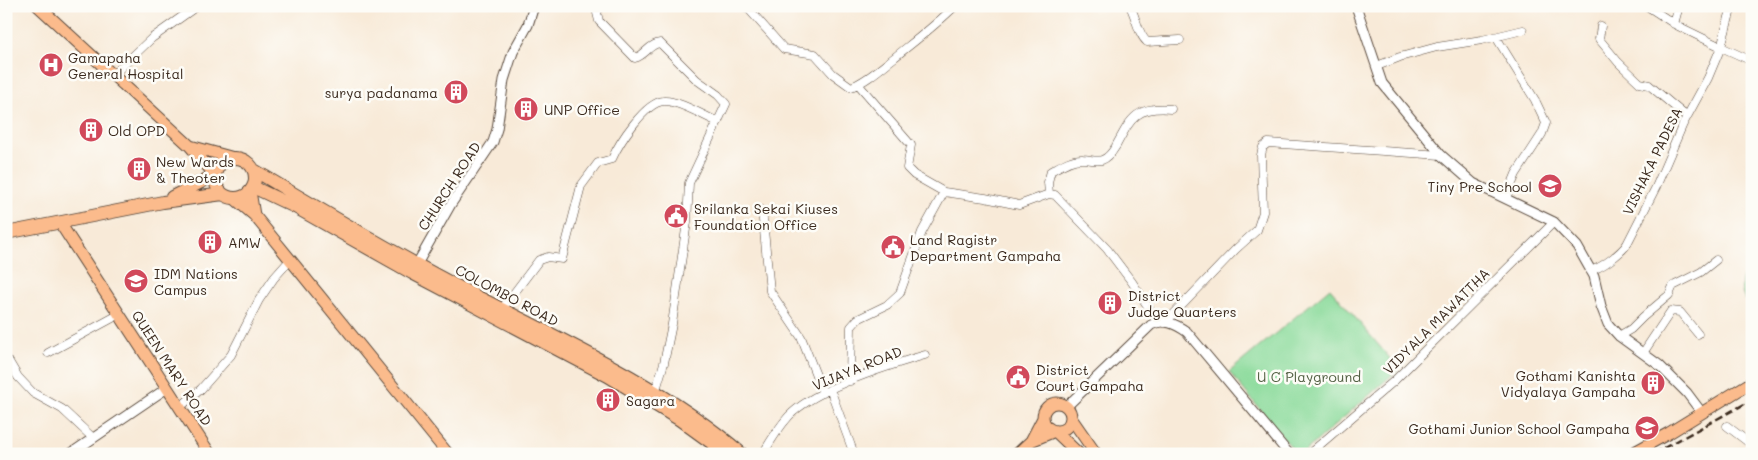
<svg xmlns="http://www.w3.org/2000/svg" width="1758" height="460" font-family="Mali,sans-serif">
<rect width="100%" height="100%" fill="#fdfcf7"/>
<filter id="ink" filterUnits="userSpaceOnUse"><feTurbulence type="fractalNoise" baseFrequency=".02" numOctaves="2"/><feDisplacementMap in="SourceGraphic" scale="10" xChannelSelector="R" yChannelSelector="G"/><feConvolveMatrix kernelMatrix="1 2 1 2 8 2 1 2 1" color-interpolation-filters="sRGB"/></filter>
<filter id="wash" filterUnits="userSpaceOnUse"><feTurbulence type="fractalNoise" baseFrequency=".0096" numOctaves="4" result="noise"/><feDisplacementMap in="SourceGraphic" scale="20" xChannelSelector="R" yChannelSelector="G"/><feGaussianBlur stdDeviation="1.12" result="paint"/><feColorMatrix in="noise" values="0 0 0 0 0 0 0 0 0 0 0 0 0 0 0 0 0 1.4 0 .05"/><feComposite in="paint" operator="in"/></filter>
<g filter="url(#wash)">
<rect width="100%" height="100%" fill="#f8ead8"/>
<!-- green -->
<path fill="#89da9a" stroke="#62825c" d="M1751 266H1752V307C1738 296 1738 278 1751 266Z
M1330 288 1399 369 1302 454H1297L1229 372Z"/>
</g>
<g filter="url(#ink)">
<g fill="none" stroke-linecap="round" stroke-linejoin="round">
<defs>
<path id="minor" d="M600 6 597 13 599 21 635 58C646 55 649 44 660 43L697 80 718 95 726 104 689 183 687 222 672 324 664 363 655 393
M746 6 784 49 815 54 833 74 851 87C867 81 882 67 895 57 916 40 936 25 955 6
M1130 6C1136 17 1138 34 1147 42L1180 40
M1647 6 1676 25 1721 47 1732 6
M1674 24 1679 6
M1601 26 1599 39 1618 62 1640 83 1649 85 1687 117
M1496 37 1535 100 1546 123 1542 134 1516 174 1506 198
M1377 66 1400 57 1437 47 1482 40 1523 30
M113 75 152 38 197 6
M858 84 911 145 907 168 914 175 944 192 985 198 1019 205 1049 194
M1049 194 1048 182 1051 171C1060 166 1072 158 1083 159 1089 159 1096 162 1102 160 1108 158 1113 151 1116 146 1131 118 1136 106 1171 109
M1049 194 1055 195 1107 249 1132 282 1158 322
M762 210 770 291 801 337 823 393
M1590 270C1600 270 1622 252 1627 244L1656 187 1683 124 1708 78 1721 47 1752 61
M502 309 539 260 548 257 562 259 581 186 598 163 612 159C619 143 645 102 664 101 678 100 704 116 718 122
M1165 323 1236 249 1257 230 1263 212 1261 155 1263 147 1268 143 1441 155
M1619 336 1631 329 1643 317 1669 295 1673 286 1701 272 1716 260
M48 353 120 314
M1643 353 1671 311 1680 312 1698 334
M8 360 18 377 33 393 62 409 93 438
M850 381 851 327 858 319 887 305 900 293 922 232 944 192
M830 389 854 454
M179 408 201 389 231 355 259 300 274 278 290 260
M1727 426 1752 445
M763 454C771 440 779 427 789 416 816 388 887 366 925 355
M1309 454 1394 381 1554 222"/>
<path id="tertiary" d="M1356 6 1382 83 1441 155 1473 183 1554 222 1577 246 1594 276 1601 306 1608 324 1619 336 1659 365 1687 393 1702 413
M417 264 451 204 493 142 497 129 504 80 513 52 528 25 534 6
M1066 407 1151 325C1164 318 1176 324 1187 332L1289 454
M70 454 167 388"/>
<path id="primary" d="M38 6 190 146 215 175
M190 146 234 158
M250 191 254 215
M234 198 254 215 448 454
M60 223 210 454
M1043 417a14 14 0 1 1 28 0a14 14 0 1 1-28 0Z
M1071 418 1096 454
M1031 441 1055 431 1079 454
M1017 454 1031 441 1043 418
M1631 454 1669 433 1752 382"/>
<path id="trunk" d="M215 178a20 20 0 1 1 40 0a20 20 0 1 1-40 0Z
M254 170C324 212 395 254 468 292 558 338 665 387 742 454
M253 187 295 207 412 273 608 376 680 420 727 454
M172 197 215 175
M6 233 163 202 223 194"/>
</defs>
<!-- minor casing -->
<use href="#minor" stroke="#57473a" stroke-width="9"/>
<!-- tertiary casing -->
<use href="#tertiary" stroke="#57473a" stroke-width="11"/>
<!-- primary casing -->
<use href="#primary" stroke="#57473a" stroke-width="13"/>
<!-- trunk casing -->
<use href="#trunk" stroke="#57473a" stroke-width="14"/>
<!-- minor -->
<use href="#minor" stroke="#fff" stroke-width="8"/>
<!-- tertiary -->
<use href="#tertiary" stroke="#fff" stroke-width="9"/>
<!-- primary -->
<use href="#primary" stroke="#fbbb8c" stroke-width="11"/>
<!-- trunk -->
<use href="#trunk" stroke="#fbbb8c" stroke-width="12"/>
<!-- rail -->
<path stroke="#3b2a1e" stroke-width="2.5" stroke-dasharray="8 4" stroke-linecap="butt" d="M1653 454 1752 400"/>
</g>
</g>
<!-- icons -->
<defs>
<symbol id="hospital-disc" viewBox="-11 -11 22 22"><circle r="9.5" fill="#d1495b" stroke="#fdfcf7"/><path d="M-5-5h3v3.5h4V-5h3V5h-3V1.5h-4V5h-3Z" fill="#fff"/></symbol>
<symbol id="building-disc" viewBox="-11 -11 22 22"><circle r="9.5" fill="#d1495b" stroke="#fdfcf7"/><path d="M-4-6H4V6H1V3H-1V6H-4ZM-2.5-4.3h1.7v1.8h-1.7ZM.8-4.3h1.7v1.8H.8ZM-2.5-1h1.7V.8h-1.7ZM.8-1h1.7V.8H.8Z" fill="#fff"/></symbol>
<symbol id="school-disc" viewBox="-11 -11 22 22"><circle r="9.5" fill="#d1495b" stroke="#fdfcf7"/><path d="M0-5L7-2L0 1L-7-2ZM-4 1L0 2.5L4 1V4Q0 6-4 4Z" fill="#fff"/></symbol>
<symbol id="civic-disc" viewBox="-11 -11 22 22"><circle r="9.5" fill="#d1495b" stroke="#fdfcf7"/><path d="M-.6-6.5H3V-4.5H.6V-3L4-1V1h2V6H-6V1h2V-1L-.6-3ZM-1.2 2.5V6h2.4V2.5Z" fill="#fff"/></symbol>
<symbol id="university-disc" viewBox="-11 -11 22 22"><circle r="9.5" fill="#d1495b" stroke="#fdfcf7"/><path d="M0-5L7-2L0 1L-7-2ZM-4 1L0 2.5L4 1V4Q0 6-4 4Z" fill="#fff"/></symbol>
</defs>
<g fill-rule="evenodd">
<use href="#hospital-disc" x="37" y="51" width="28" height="28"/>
<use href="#building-disc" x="442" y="78" width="28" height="28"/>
<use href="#building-disc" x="512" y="95" width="28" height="28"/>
<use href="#building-disc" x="77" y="116" width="28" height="28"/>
<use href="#building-disc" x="125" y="155" width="28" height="28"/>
<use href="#school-disc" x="1536" y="172" width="28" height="28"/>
<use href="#civic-disc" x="662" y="202" width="28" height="28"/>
<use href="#building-disc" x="196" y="228" width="28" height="28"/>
<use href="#civic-disc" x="879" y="233" width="28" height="28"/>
<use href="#university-disc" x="122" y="267" width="28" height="28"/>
<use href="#building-disc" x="1096" y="289" width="28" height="28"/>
<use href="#civic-disc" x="1004" y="363" width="28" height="28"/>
<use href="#building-disc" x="1639" y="369" width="28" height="28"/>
<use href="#building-disc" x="594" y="386" width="28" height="28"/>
<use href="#school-disc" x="1633" y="414" width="28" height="28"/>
</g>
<g text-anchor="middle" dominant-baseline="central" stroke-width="5" stroke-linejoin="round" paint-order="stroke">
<!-- poi labels -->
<g font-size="14" fill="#3b2a1e" stroke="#fdfcf7" text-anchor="start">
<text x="68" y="57">Gamapaha<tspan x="68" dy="16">General Hospital</tspan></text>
<text x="438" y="92" text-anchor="end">surya padanama</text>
<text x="544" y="109">UNP Office</text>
<text x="108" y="130">Old OPD</text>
<text x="156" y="161">New Wards<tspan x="156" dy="16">&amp; Theoter</tspan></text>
<text x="1532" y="186" text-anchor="end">Tiny Pre School</text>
<text x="694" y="208">Srilanka Sekai Kiuses<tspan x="694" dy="16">Foundation Office</tspan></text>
<text x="910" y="239">Land Ragistr<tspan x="910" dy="16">Department Gampaha</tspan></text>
<text x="228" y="242">AMW</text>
<text x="154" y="273">IDM Nations<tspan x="154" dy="16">Campus</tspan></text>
<text x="1128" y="295">District<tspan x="1128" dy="16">Judge Quarters</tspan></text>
<text x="1036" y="369">District<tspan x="1036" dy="16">Court Gampaha</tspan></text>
<text x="1636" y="375" text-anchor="end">Gothami Kanishta<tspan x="1636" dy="16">Vidyalaya Gampaha</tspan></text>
<text x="626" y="400">Sagara</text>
<text x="1630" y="428" text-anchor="end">Gothami Junior School Gampaha</text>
</g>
<!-- street labels -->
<g font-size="14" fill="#3b2a1e" stroke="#fdfcf7">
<text transform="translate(1652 161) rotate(-64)">VISHAKA PADESA</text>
<text transform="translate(449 186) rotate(-57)">CHURCH ROAD</text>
<text transform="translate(507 295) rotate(28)">COLOMBO ROAD</text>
<text transform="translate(1436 321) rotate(-45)">VIDYALA MAWATTHA</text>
<text transform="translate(172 368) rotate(57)">QUEEN MARY ROAD</text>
<text transform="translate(857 368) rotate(-22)">VIJAYA ROAD</text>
</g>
<!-- park labels -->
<g font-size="14" fill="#525f43" stroke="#fdfcf7">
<text x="1309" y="376">U C Playground</text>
</g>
</g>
<!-- margin -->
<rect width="1758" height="460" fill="none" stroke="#fdfcf7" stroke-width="25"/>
</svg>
